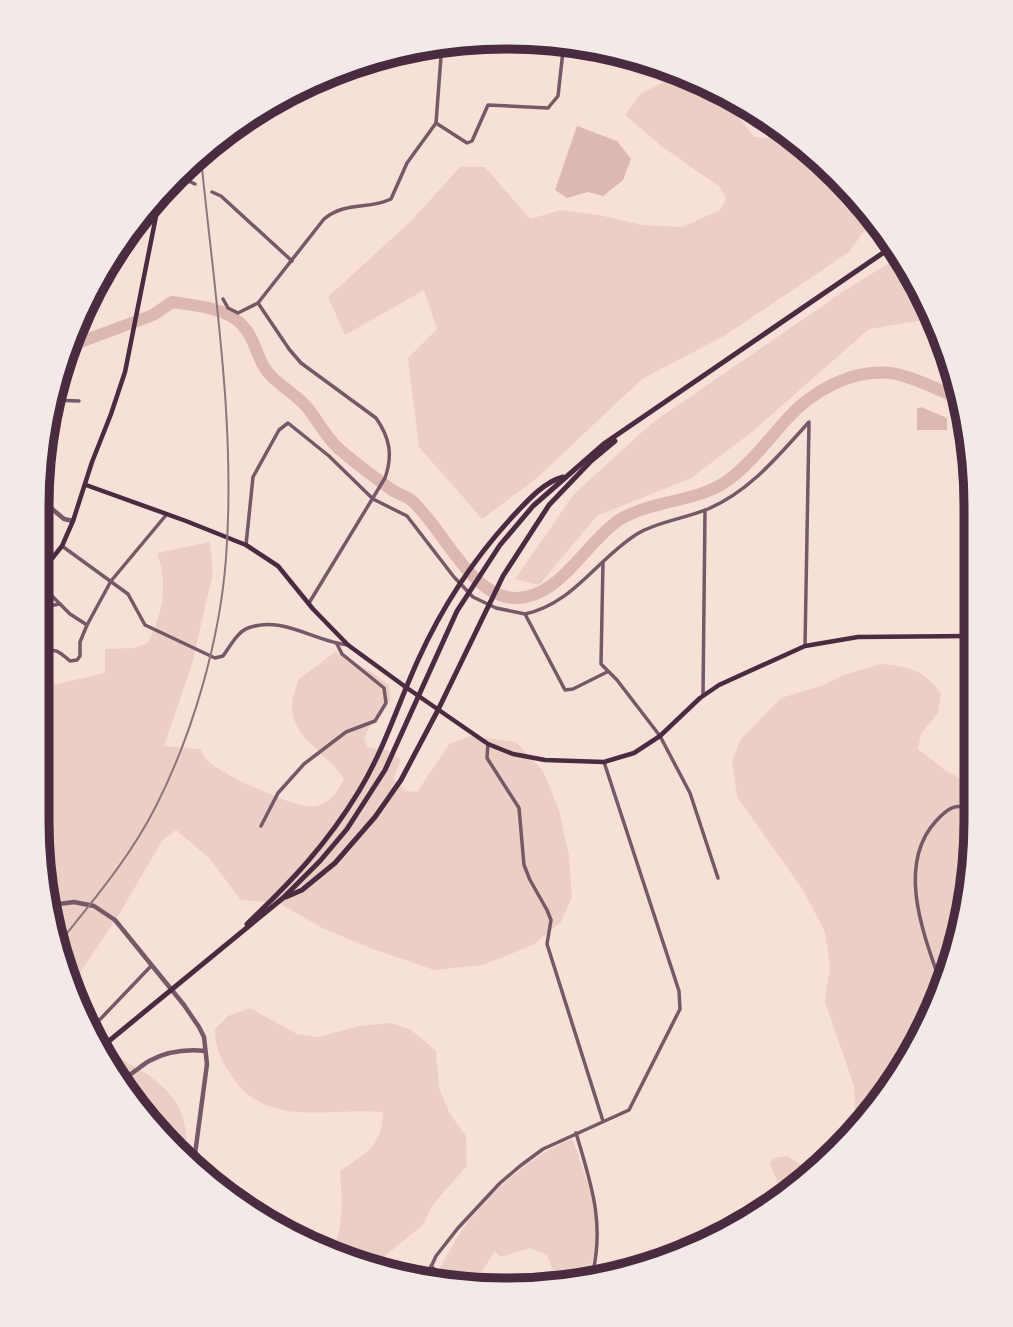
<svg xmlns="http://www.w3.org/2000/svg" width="1013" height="1327" font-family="'Noto Sans',sans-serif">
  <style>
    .green { fill: #ebcfc5 }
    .water { fill: #dcb8b0 }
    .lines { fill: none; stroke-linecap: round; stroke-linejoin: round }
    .river { stroke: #dcb8b0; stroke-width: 12 }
    .minor { stroke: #755966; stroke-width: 3.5 }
    .tertiary { stroke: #755966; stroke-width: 4.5 }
    .secondary { stroke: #4a2c40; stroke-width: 4.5 }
    .trunk { stroke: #4a2c40; stroke-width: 5 }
    .rail { stroke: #8f747c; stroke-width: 2 }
    .rim { fill: none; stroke: #4a2c40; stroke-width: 9 }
  </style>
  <rect width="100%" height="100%" fill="#f7e1d7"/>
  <g class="green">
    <path d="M668,80L713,87L719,90L754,137L797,140L838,174L874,218L849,252L724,336L642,379L537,478L482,519L419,447L408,358L437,329L424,290L345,335L328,297L411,221L460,167H485L530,219L560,210L599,215L643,225L682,227L720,210L726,199L720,187L661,146L625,115L640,94Z"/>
    <path d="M902,255L936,318L869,329L752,432L691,478L597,516L539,585L515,579L574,494L652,423L844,291Z"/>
    <path d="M210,542L213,573L192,664L164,746L200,749C203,754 206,759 210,763C227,776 298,811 317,806C331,803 338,790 344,779C329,754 293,740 292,707C292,699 296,688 298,680L335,652L370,671L389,685L391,699L373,720L364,738L367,747L387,750L401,760L393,779L406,791L417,792L450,743L471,736L516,742L543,771L559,810L569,855L572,897L561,922L533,945L483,965L434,970L370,948L322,928L279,903L241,900L209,858L176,830L162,841L118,916L71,986L53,942L37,821V680L48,686L105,673V649L134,648L148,643C162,614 169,585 157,553Z"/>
    <path d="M881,664C910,667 922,669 941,693L938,713L921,734L918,749L944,769L972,786V882L941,1000L938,1006L930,1007L925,1024L927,1026L897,1081L856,1132L854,1086L825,1002L830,968L825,932L803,890L737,797L732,761L741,739L781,698L821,686L841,676Z"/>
    <path d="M250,1008L297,1034L318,1037L359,1026L390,1023L410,1029L436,1051L439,1088L450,1114L466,1136L467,1166L434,1203L423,1225L386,1255L381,1270L332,1253C344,1228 342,1199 340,1171C366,1153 382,1147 383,1112C330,1107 268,1129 233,1078C222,1062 215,1049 215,1029L228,1016Z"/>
    <path d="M96,1046C149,1074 194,1091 186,1161L100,1056Z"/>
    <path d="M572,1139C585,1172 599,1210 595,1247C594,1257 590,1269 587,1279L550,1287L553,1270L547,1255L530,1248L501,1257L495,1251L473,1285L431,1282C445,1262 455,1237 471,1218C497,1187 534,1153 572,1139Z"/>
    <path d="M787,1156L809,1170L818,1169L784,1197L769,1162L775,1158Z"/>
  </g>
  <g class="water">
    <path d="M577,126L617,141L631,159L623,180L603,196L588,192L567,198L555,190Z"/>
    <path d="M921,407L947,418V430H917V409Z"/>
  </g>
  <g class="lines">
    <path class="river" d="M67,347L153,315L172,302C191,305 217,307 234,318C259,336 253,359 273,378C284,388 296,395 306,406C317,419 325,436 338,448C355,463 374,477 392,490C398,494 406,496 411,500C442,526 471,599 516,598C560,598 586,542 619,520C651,500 692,503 724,483C748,467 768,440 787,419C812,391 852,369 890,373C910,375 941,391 960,399"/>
    <g class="minor">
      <path d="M436,123L442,43"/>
      <path d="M180,177L195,184"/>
      <path d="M212,192L221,196L292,261"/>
      <path d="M223,299L228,308L238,313L258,303"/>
      <path d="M50,400L79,401"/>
      <path d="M38,480L40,463"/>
      <path d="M246,545L253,477L279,430L288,423L329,456L373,499L407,516L454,577L473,597L496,608L525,614L565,690L573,689L607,672"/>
      <path d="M62,546L128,594L145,625L215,658L223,656C229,648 237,632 248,628C282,615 315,642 348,645"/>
      <path d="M603,562L601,664L617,680L660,736L690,793L718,878"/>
      <path d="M37,581L70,614L87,625"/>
      <path d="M309,603L385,478C393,455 390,438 376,418L301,363L289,349L258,303L324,219C346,201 368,210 391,199L407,163L436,123L467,143L472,141L488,105L548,108L558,96L564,42"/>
      <path d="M37,608L60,604"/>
      <path d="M525,614C573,604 597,559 637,534C656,522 687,518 708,509C750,491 778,456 809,422"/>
      <path d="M970,636L972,650"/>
      <path d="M805,646L809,424"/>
      <path d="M37,662C53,647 54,647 70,661L77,660L80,656V642L87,625L111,581L167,514"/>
      <path d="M703,696L705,510"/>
      <path d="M488,744L487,758L519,808L524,865L530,880L547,910L551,920L547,944L603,1121"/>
      <path d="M261,826L278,793L304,764L346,732L375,721L386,703L384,688L342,654L337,644"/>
      <path d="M972,842L968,812L972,810"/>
      <path d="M943,990C926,940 894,867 936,821C948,808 955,803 972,809"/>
      <path d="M89,1031L151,966"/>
      <path d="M576,1133C591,1183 606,1226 591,1279"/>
      <path d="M431,1266L451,1284"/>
      <path d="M424,1282L436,1256L458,1228L500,1183L520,1166L543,1149L629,1110L680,1009L679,991L604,762"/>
    </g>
    <g class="tertiary">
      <path d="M38,497L64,519L73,521"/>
      <path d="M48,908L59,904L74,902L94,906L115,920L184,1005L199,1027L204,1037L207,1064L193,1169"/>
      <path d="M120,1080C131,1076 139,1067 149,1061C166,1052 186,1049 205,1051"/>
    </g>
    <g class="secondary">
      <path d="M86,485L186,521L246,545L278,566L313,609L348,645L407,688L488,744L513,754L545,760L604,762L634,753L660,736L700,698L719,685L805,646L858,637L972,636"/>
      <path d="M37,577L62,546L73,521L92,462L111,414L125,372L160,196"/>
    </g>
    <g class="trunk">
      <path d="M286,897L302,890L335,863L375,817L401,780L438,710L503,576L549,505L591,461L615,441"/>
      <path d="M247,924C291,882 327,844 359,791C384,750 398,704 418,660C442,607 474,558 514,515C528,500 544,482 563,477"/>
      <path d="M98,1050L283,898L320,861L347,829L385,770L457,611L500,545L533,506L605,443L896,244"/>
    </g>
    <path class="rail" d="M55,948C91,903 130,858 156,806C193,733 220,640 226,558C236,425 214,290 201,158"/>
  </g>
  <path d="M0 0H1013V1327H0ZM506 49H507A457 457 0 0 1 964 506V821A457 457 0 0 1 507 1278H506A457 457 0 0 1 49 821V506A457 457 0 0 1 506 49Z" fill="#f1eae7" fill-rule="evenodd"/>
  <path class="rim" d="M506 49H507A457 457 0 0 1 964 506V821A457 457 0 0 1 507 1278H506A457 457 0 0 1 49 821V506A457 457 0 0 1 506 49Z"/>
</svg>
